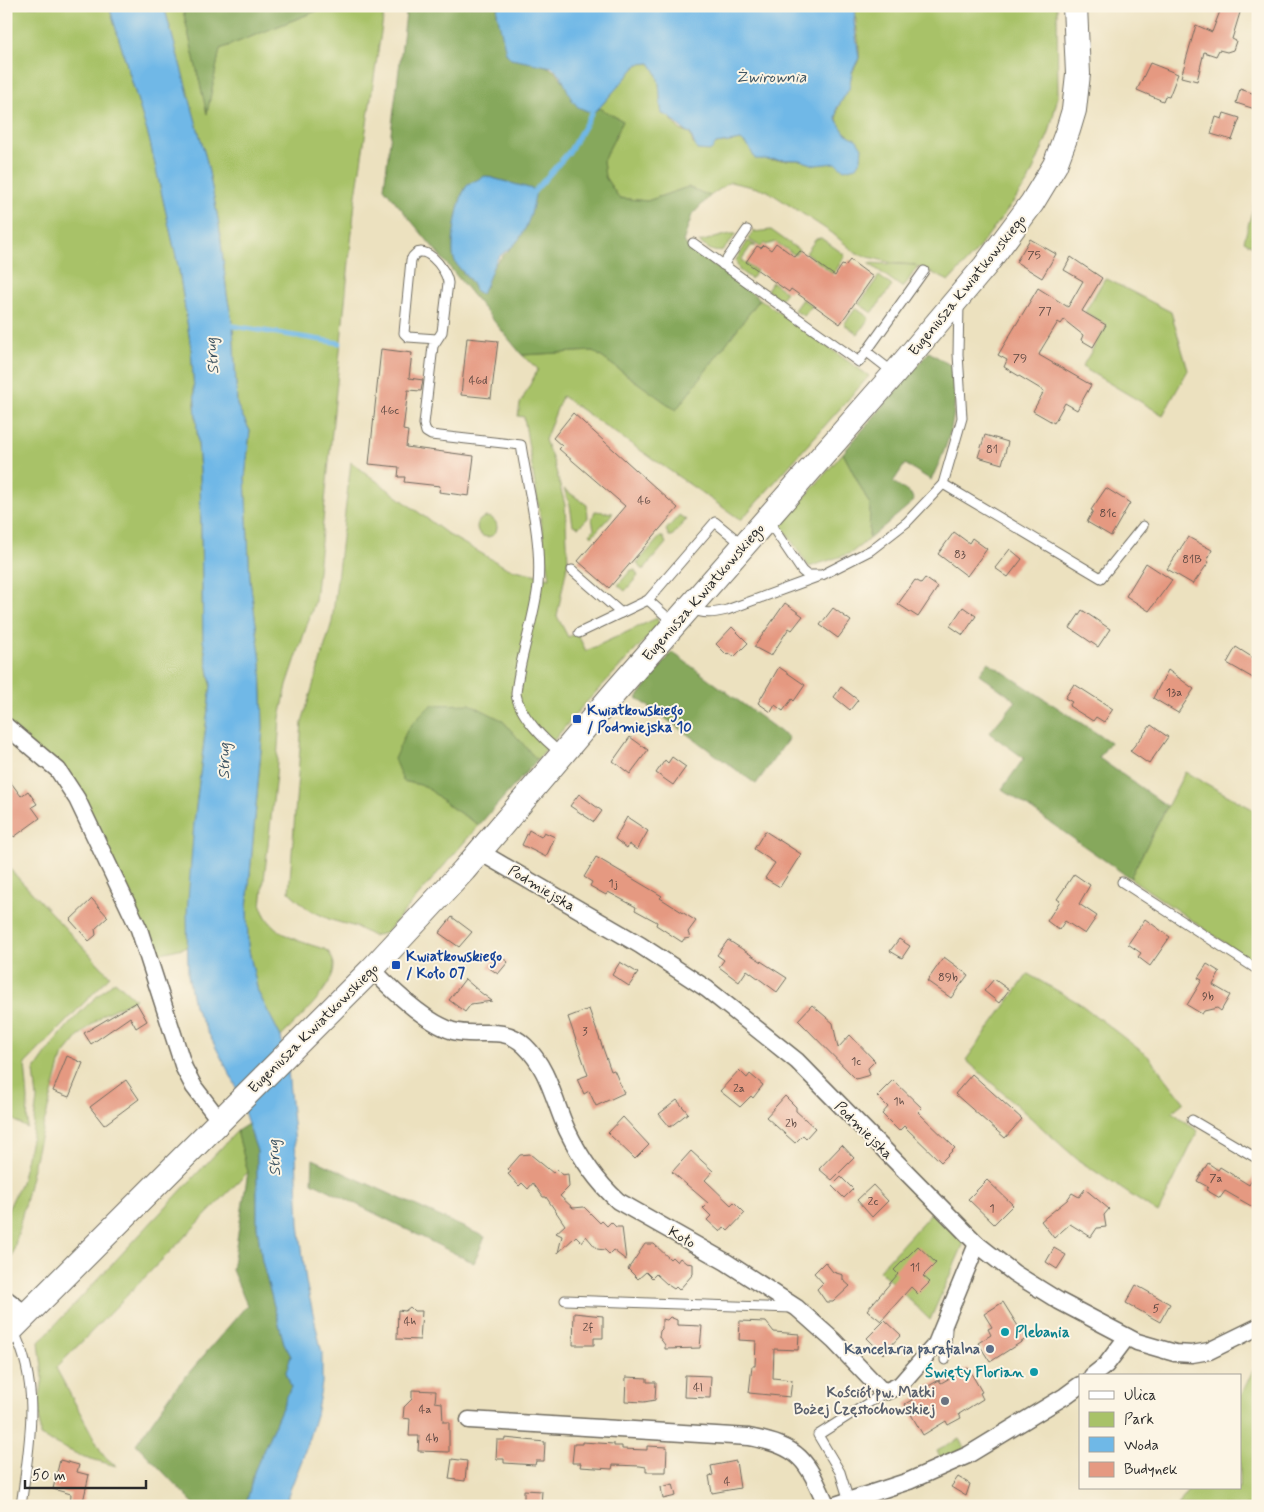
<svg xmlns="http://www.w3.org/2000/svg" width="1264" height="1512" font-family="Mynerve,sans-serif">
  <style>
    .green { fill: #a8c268; stroke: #6a764a }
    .forest { fill: #86a85c; stroke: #586a44; fill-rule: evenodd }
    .water { fill: #6fb8e7; stroke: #4d7289 }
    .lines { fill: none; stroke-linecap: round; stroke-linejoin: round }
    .stream { stroke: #6fb8e7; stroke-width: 5 }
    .building { fill: #e59981 }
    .lane-casing { stroke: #6f6b5f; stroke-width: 11 }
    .street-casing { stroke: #6f6b5f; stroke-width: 19 }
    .secondary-casing { stroke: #6f6b5f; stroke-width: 26 }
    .lane { stroke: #fff; stroke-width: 9 }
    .street { stroke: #fff; stroke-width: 16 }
    .secondary { stroke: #fff; stroke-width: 24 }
    .transit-dot { fill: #1a4fb4; stroke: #fcf5e5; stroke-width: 2 }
    .culture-dot { fill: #0f9aa8; stroke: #fcf5e5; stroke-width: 2 }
    .service-dot { fill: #5c6f8a; stroke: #fcf5e5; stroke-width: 2 }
    .worship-dot { fill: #6b7280; stroke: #fcf5e5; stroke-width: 2 }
    .labels { text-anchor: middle; stroke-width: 4; stroke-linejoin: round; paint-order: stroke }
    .number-label { font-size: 12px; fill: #5a4640 }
    .street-label { font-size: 15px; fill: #2b2b2b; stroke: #fcf5e5 }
    .transit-label { font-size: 15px; font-weight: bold; fill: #164399; stroke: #fcf5e5; text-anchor: start }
    .culture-label { font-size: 15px; font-weight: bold; fill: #0d838f; stroke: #fcf5e5; text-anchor: start }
    .service-label { font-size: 15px; font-weight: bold; fill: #4e5e75; stroke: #fcf5e5; text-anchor: end }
    .worship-label { font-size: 15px; font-weight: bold; fill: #5b616d; stroke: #fcf5e5; text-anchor: end }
    .water-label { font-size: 16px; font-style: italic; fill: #3f5563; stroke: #fcf5e5 }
  </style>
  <rect width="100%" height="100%" fill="#fcf5e5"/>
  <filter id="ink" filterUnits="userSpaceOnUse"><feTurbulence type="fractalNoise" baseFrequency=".02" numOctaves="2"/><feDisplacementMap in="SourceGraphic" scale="10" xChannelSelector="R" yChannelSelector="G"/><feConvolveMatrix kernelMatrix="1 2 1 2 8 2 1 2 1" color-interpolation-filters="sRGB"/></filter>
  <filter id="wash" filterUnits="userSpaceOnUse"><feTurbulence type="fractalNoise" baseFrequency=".0096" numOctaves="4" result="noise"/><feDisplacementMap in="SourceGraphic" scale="20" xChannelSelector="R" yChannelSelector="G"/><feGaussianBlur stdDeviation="1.12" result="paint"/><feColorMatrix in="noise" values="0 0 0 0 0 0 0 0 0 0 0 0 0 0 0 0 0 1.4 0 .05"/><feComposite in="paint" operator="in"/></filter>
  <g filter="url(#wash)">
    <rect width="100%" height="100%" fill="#ece1bf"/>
    <g class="green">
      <path d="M6,6H109L149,138L179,270L191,348L200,471L203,640L211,685L194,823L187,947L153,955L76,807L45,765L6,734Z"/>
      <path d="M164,6H182L207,112L220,49L329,6H385L355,202L315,601L287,685L280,718L276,775L261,906C271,936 300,941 327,950C330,954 333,959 334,964C336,986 296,1021 281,1037L258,992L248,946L247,909L263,728L261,661L250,580L245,478L250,431L237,405L233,326L227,295L219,224L207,162Z"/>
      <path d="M856,6H1057L1058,96L1049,133L1028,182L975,253L949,281L918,266L903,288L868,263L916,265L892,263L857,254L832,233L766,190L730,182L710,196L688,187L647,201L619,198L605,177L603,161L623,121L599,108L638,64L650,63C660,75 663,90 660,105L680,130L690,133L693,144H716L741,140L748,147L770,160H800L815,165L861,159C863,133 840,139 837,118C835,107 844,99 848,90C851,84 850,77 853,71C855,66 859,62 859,57C860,40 854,24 856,6Z"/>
      <path d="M1258,189V249L1244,241Z"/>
      <path d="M771,230L799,250L795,255L776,242L766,245L764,243L761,247L748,239L753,232Z"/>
      <path d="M730,234H736C722,253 720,258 699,242Z"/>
      <path d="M821,238L845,255L834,274L806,253L816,239Z"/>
      <path d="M748,241L756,246H751L741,260L757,271L751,279L739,270L736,260Z"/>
      <path d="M879,276L892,286L872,313L859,304Z"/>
      <path d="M1105,278L1171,312L1188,370L1163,415L1082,367L1107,325L1085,312Z"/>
      <path d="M772,282L786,292L780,300L767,290Z"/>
      <path d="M760,299L869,376L741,520L562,396L545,440L554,463L565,505L568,561L557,616L568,637L577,633L586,651L657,618L659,625L581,708L537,760L502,720L403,781L425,786L452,808L479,825L386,933L373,936L356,927L331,920L308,909L289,892L302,722L332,622L351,462L449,535L507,568L550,578L524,417L518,416L520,404L538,369L522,355L593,351L676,410Z"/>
      <path d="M802,299L812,306L804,316L794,310Z"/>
      <path d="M856,308L869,318L858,334L844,324Z"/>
      <path d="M843,453L870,505L869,539L851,553L809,567L781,525Z"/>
      <path d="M564,489L587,505L588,518L579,527L573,525L570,505Z"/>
      <path d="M595,511L613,513L592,536L590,534L594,529L592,519Z"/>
      <path d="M679,515L686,520L672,536H669L666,530Z"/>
      <circle cx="487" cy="527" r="10"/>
      <path d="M660,537H663L666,543L644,569H641L637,563Z"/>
      <path d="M631,570H635L638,576L625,591L618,585Z"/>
      <path d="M1185,772L1258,812L1257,965L1130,878Z"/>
      <path d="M6,865L110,976L25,1064L28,1099L27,1128L6,1115Z"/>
      <path d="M1028,974L1079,1003L1149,1057L1184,1102L1172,1112L1198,1131L1158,1213L1078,1160L966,1060Z"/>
      <path d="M115,981L135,999L104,1014L80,1035L62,1057L39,1142L8,1276L12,1292L6,1288V1214L21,1182L32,1135L37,1099L34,1071C59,1034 80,1009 115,981Z"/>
      <path d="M237,1131L248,1172L56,1368L103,1455L116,1466L81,1456L40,1436L39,1403L43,1377L39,1342Z"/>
      <path d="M933,1211L964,1243L930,1320L879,1270Z"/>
      <path d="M1258,1359V1506H1178L1189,1488H1240V1398Z"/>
      <path d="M959,1439L965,1449L942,1462L937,1451Z"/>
    </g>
    <g class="forest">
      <path d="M182,6H329L220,49L207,114Z"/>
      <path d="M407,6H498L497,13L511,59C558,66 556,67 578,107L592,113L599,108L623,121L603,161L605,177L619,198L647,201L688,187L710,196L692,215L683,242L760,299L676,410L593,351L522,355L384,188ZM486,176L535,190C533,208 528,229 515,244C502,258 488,265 486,287L475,290C471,277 459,272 454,259C450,247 458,193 468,185C473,181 480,179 486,176Z"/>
      <path d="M929,352L953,367C958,414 952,437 931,480L905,464L893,482L911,494L914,501L869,539L870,505L843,453Z"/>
      <path d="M672,652L789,738L756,784L637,698Z"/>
      <path d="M988,662L1110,742L1099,758L1167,806L1130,878L1002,789L1024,758L989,733L1016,701L979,674Z"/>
      <path d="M470,704L502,720L537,760L479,825L452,808L425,786L403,781L394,759L408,728L431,705Z"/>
      <path d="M248,1124L257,1151V1226L262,1261L284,1343L291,1356L286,1372L291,1387L254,1472L246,1506H196L136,1444L175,1389L247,1305L232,1270L248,1172L237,1131Z"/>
      <path d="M313,1159L485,1237L474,1263L312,1182Z"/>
    </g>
    <g class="water">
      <path d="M109,6H164L207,162L219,224L227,295L233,326L237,405L250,431L245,478L250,580L261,661L263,728L247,908L248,946L258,992L281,1037L288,1071L296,1154L299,1224L306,1282L322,1353V1383L316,1415L302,1460L288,1495L286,1506H246L254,1472L291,1387L286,1372L291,1356L284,1343L262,1261L257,1226V1151L235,1084L194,1006L188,975L187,913L194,823L211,685L203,640L200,471L191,348L179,270L149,138Z"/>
      <path d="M498,6H856L854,21L859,58L852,72L849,89L837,108L836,119L845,133L857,140L862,148L861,159L856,167L844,170L836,163L815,165L800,160L755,159L749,147L741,140L716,144L711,151L697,150L690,133C678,129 675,117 662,114C658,95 663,79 650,63L638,64L599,108L592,113L578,107L572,100L561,76L552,67L511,59L506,53L497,13Z"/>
      <path d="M485,176L536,190C533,208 528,230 515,244C509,250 502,253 497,259C490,271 488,284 481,294L475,290C471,276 459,272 454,259C450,247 458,193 468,185C473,181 480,179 485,176Z"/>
    </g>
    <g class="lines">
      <g class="stream">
        <path d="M532,194L569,152L592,113"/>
        <path d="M233,326L340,343"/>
      </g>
    </g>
    <g id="blocks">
      <g class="building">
        <path d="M1222,6H1242L1232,39L1236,41L1233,50L1227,52L1219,50L1216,56L1204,52L1197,81L1181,77L1196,25L1212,32Z"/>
        <path d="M1150,63L1178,74L1169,97L1165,96L1163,101L1137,90Z"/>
        <path d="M1240,89L1258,95V110L1236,103Z"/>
        <path d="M1224,113L1240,118L1232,140L1211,134L1216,117L1222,119Z"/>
        <path d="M1030,239L1056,254L1042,278L1016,262Z"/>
        <path d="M776,243L795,257L800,251L835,276L842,265L845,266L850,260L873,277L840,324L791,289L789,292L746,262L757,246L761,248L764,245L771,250Z"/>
        <path d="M1071,257L1102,278L1082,311L1106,325L1093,347L1081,340L1083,335L1064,320L1061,324L1058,322L1041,350L1039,355L1091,385L1077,410L1065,403L1054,423L1033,411L1044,391L1004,367L1007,360L998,355L1038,288L1068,307L1083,281L1064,270Z"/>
        <path d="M467,338L498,341L491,398L461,395Z"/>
        <path d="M381,349L412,353L409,378L423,380L421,391L408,390L403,430L408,431L406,447L474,456L469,496L439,492L440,486L404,482L405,477H398L399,467L369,464Z"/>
        <path d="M573,413L678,508L609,588L578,561L625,506L559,449L562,446L553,438Z"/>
        <path d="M985,435L1008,442L1002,464L978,457Z"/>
        <path d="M1106,488L1130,503L1111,536L1087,522L1093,511L1091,510Z"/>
        <path d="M954,532L969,543L972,538L987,549L967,576L938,554Z"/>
        <path d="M1188,537L1212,550L1207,561L1209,562L1193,584L1167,569Z"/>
        <path d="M1010,549L1022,559L1008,577L995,568Z"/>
        <path d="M1146,563L1172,580L1149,611L1126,596Z"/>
        <path d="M925,578L938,587L918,617L898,604L915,580L921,583Z"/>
        <path d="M785,603L803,616L792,630L789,628L771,656L754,647Z"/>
        <path d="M963,607L976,616L963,635L950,626Z"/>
        <path d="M833,608L851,621L838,638L820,625Z"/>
        <path d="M1082,610L1110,629L1098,647L1070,628Z"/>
        <path d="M732,627L748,643L734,657L729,653L727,655L716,644Z"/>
        <path d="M1236,647L1258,661V681L1227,663Z"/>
        <path d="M779,667L805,685L794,701L792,699L783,711L775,705L771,712L758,703Z"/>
        <path d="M1168,670L1194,689L1178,713L1153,698Z"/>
        <path d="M1074,684L1113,709L1104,722L1096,717L1093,721L1069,706L1072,702L1065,698Z"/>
        <path d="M841,687L858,700L850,710L834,697Z"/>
        <path d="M1151,725L1168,737L1149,764L1130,751Z"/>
        <path d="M630,737L648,750L630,774L613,761Z"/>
        <path d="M672,757L686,767L673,785L656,773L665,760L668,763Z"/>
        <path d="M6,776L21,796L28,791L37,804L32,807L40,818L14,837L6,827Z"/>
        <path d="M579,794L602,811L594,822L570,806Z"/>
        <path d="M627,817L648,831L637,850L629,844L627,848L615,839Z"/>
        <path d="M529,830L541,837L544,832L555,837L546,857L522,845Z"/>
        <path d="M765,831L801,854L780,887L765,878L775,863L754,849Z"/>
        <path d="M596,857L662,896L660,898L696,921L688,932L690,938L684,939L682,942L656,925L657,922L635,910L636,907L608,892L606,895L590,886L592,882L584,877Z"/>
        <path d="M1074,874L1090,885L1079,904L1097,916L1085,934L1065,921L1059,930L1047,921L1060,901L1057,899Z"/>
        <path d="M92,899L108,917L95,929L96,935L89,941L70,920Z"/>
        <path d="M452,917L472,932L459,947L439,933Z"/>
        <path d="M1145,919L1170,937L1150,966L1138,957L1141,953L1128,944Z"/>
        <path d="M899,939L910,946L902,958L890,951Z"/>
        <path d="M728,940L787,978L777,992L747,970L739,982L719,967L724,960L717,955Z"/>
        <path d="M497,954L508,962L498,974L488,967Z"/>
        <path d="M944,957L968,975L951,998L927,981Z"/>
        <path d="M620,962L638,973L629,986L612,975Z"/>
        <path d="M1207,964L1220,972L1213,985L1230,995L1221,1011L1217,1008L1204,1011L1202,1014L1187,1005L1202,980L1198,978Z"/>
        <path d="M465,979L480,992L492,1001L471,1004L465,1012L449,1000Z"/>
        <path d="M994,979L1009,990L999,1003L984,991Z"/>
        <path d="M136,1002L147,1021L136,1028L130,1017L91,1044L84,1033Z"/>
        <path d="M812,1005L833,1023L838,1048L850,1035L875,1061L868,1068L870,1075L856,1079L798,1020Z"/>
        <path d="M589,1009L611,1071L614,1070L624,1093L596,1106L589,1091L584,1094L577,1079L588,1075L568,1017Z"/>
        <path d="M67,1056L83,1063L69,1097L53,1091Z"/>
        <path d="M739,1070L747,1078L750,1074L763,1085L753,1098L751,1096L740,1107L720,1091Z"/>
        <path d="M972,1074L1022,1119L1005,1138L955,1094Z"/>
        <path d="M126,1080L139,1099L104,1125L90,1107Z"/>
        <path d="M893,1080L922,1108L918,1112L955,1148L941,1162L904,1126L899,1131L882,1114L888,1107L877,1096Z"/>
        <path d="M785,1096L796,1107V1111L815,1128L806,1138L803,1135L795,1143L766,1117Z"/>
        <path d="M677,1100L688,1113L670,1127L659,1114Z"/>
        <path d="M623,1117L649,1145L635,1159L608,1133Z"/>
        <path d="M842,1145L854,1158L832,1180L819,1169Z"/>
        <path d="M691,1151L713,1171L705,1180L731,1205L734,1202L745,1213L728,1231L724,1227L720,1232L707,1220L711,1216L703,1208L708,1203L672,1172Z"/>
        <path d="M530,1154L553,1173L557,1169L562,1175L568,1174L569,1187L560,1196L573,1208L584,1207L600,1223L602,1221L607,1226L611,1222L616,1227H622L626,1260L613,1250L609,1254L605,1250L597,1249L586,1236L582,1242L576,1236L558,1253L562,1236L556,1233L565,1225L546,1197H543L533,1183L528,1189L522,1183L519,1186L508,1174L511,1172L508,1169L520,1155Z"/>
        <path d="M1208,1163L1218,1170L1220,1167L1249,1185L1258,1170V1210L1225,1191L1220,1198L1206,1190L1208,1187L1197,1181Z"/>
        <path d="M841,1177L853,1189L844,1198L832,1186Z"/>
        <path d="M987,1180L1013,1205L994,1224L968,1199Z"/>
        <path d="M873,1185L888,1201L872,1217L857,1200Z"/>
        <path d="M1085,1189L1109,1209L1104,1215L1106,1227L1097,1228L1091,1237L1070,1224L1054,1238L1041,1221L1067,1200L1072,1193L1079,1197Z"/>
        <path d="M645,1244H654L670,1259L672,1257L677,1262L680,1258L686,1263L693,1264V1274L679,1290L676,1287L674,1289L668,1285L656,1274L652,1278L646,1272L638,1279L628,1269Z"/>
        <path d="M918,1246L936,1263L923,1276L930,1282L918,1294L911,1287L881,1321L867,1310L898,1274L894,1270Z"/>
        <path d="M1054,1248L1066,1255L1057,1269L1046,1262Z"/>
        <path d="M825,1262L833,1272L843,1275V1280L850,1286L833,1302H826L817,1289L823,1283L814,1273Z"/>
        <path d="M1136,1285L1170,1304L1160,1322L1126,1303Z"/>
        <path d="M1003,1302L1026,1339L990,1362L978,1343L991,1335L988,1329L992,1327L984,1314Z"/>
        <path d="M410,1307L414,1311H422L420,1340L397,1339L398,1310L405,1311Z"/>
        <path d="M574,1313L603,1316V1338H594V1345H573Z"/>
        <path d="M670,1317L677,1320V1325L702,1326L700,1348L665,1349V1345L659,1337L660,1331L662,1329V1319L667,1320Z"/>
        <path d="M885,1320L901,1335L883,1354L867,1338Z"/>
        <path d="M740,1321L766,1322L774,1332L799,1334L798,1350L774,1349L773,1378L792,1380L790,1397L749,1393L752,1366H755L756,1341L739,1340Z"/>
        <path d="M968,1368L982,1392L980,1393L983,1399L959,1414L961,1418L948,1425L946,1421L923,1435L905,1404L929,1390L927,1387L939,1380L941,1383Z"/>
        <path d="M685,1375L711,1376L710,1398L684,1397Z"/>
        <path d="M626,1377L647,1378V1382H656L655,1400L644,1402L625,1401Z"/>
        <path d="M412,1390L436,1391L435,1402L442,1403L443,1422H449V1452L418,1451L419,1436H409L410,1419L403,1418L404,1407L412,1399Z"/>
        <path d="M505,1438L545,1442L544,1461H536L535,1465L504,1463V1459H496L497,1440H505Z"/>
        <path d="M582,1442L614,1444V1446H622V1449L647,1450V1446L667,1447L666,1472H646V1467L640,1466L613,1465L612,1469L580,1467L581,1463H572L574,1444H582Z"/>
        <path d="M452,1459L467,1461L465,1481L449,1479Z"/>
        <path d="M60,1460L79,1465L77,1472L89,1475L82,1506H70L71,1494L53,1489Z"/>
        <path d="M736,1461L740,1488L712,1493L709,1476L713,1475L711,1466Z"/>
        <path d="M958,1477L970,1484L966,1496L951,1487Z"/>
        <path d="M673,1484L676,1496L663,1499L661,1487Z"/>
        <path d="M524,1490L542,1491L541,1506H524Z"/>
      </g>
    </g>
  </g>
  <g filter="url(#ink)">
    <use href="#blocks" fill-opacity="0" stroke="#6f6b5f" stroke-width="1"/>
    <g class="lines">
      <g class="lane-casing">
        <g id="lane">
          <path d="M693,243L859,362L924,271"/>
          <path d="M723,265L747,230"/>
          <path d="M437,339L408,337L404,333L411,260C421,237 447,269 448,283L442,332L433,346L424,424L426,432L431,435L521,445C528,490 542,539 538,585C534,622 519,658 516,694C519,715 545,741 561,753"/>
          <path d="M867,352L894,373"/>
          <path d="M943,484L1101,578L1143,526"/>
          <path d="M767,519L802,571L807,575H822L871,550L907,522L943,484L962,418L958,354L959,304"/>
          <path d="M572,570L621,613"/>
          <path d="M648,600L715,522L743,545"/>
          <path d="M691,608C703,615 714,613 727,610L817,577"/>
          <path d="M579,633L648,600L675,624"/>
          <path d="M1122,882L1258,970"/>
          <path d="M1192,1120L1258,1159"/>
          <path d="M565,1300L792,1308"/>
          <path d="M13,1330C42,1386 29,1446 21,1506"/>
          <path d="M945,1360L947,1329"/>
          <path d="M849,1501L840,1472L818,1435L887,1391"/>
        </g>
      </g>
      <g class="street-casing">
        <g id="street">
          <path d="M6,726L58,770L77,799L139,929L184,1068L194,1087L220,1121"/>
          <path d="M480,852L640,945L707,989L797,1061L977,1244L1014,1273L1059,1301L1137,1342L1175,1353L1192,1354L1209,1351L1258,1327"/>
          <path d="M372,969C392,990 425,1022 453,1031C478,1038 503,1024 525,1046C549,1069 554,1102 567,1130C580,1157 597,1182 618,1201L726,1262L797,1308L834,1341L880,1389L887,1391L900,1385L936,1344L977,1244"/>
          <path d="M6,1299L27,1315"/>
          <path d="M1092,1376L1106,1365L1127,1337"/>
          <path d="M469,1420L749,1437C801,1447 806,1459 827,1506"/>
          <path d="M832,1506L909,1481L968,1455L1065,1396L1080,1385"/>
        </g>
      </g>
      <g class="secondary-casing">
        <path id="secondary" d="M6,1335L372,969L464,870L616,691L895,373L985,266L1032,203L1055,165L1068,130L1074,110L1078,74L1075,6"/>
      </g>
      <use href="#lane" class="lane"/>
      <use href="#street" class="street"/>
      <use href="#secondary" class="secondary"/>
    </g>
  </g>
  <g class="transit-dot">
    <rect x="572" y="714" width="10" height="10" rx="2.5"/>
    <rect x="391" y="960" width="10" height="10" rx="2.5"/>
  </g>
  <g class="culture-dot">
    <circle cx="1005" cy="1332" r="5"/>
    <circle cx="1034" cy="1372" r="5"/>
  </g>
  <circle class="service-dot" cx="990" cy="1349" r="5"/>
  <circle class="worship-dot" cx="945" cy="1401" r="5"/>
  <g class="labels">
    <g class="number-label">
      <text x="1034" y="259">75</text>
      <text x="1045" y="315">77</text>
      <text x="1020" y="362">79</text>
      <text x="478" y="384">46d</text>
      <text x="390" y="414">46c</text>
      <text x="992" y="453">81</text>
      <text x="644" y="504">46</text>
      <text x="1108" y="517">81c</text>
      <text x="960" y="558">83</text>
      <text x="1192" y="563">81B</text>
      <text x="1174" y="696">13a</text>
      <text x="613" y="887">1j</text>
      <text x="948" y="981">89b</text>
      <text x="1208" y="1000">9b</text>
      <text x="585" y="1035">3</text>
      <text x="856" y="1065">1c</text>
      <text x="739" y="1092">2a</text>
      <text x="899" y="1105">1h</text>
      <text x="791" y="1127">2b</text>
      <text x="1216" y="1182">7a</text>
      <text x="873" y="1205">2c</text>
      <text x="992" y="1212">1</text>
      <text x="915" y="1271">11</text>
      <text x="1156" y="1312">5</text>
      <text x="410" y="1325">4h</text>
      <text x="588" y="1331">2f</text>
      <text x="698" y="1391">4l</text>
      <text x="425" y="1413">4a</text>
      <text x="432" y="1442">4b</text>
      <text x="727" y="1485">4</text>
    </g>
    <g class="street-label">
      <text transform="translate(967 285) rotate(-51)" y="5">Eugeniusza Kwiatkowskiego</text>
      <text transform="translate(703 592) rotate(-49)" y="5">Eugeniusza Kwiatkowskiego</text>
      <text transform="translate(542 888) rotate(31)" y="5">Podmiejska</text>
      <text transform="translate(313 1028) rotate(-45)" y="5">Eugeniusza Kwiatkowskiego</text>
      <text transform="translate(864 1130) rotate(45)" y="5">Podmiejska</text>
      <text transform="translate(682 1237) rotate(30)" y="5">Koło</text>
    </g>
    <g class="transit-label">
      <text x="587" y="715">Kwiatkowskiego<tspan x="587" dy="17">/ Podmiejska 10</tspan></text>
      <text x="406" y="961">Kwiatkowskiego<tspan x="406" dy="17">/ Koło 07</tspan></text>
    </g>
    <g class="culture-label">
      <text x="1015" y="1337">Plebania</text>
      <text x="1024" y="1377" text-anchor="end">Święty Florian</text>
    </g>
    <g class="service-label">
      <text x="980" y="1354">Kancelaria parafialna</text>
    </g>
    <g class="worship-label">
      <text x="935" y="1397">Kościół pw. Matki<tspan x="935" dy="17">Bożej Częstochowskiej</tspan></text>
    </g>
    <g class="water-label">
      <text x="771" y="82">Żwirownia</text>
      <text transform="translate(211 356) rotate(-95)" y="6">Strug</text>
      <text transform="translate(223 761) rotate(-90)" y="6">Strug</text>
      <text transform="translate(273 1158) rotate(-94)" y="6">Strug</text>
    </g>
  </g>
  <rect width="1264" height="1512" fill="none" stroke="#fcf5e5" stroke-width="25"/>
  <rect x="1079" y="1374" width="162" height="115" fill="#fcf5e5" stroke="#a8a49b"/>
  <rect x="1089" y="1391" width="25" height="8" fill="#ffffff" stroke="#a8a49b"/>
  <text x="1124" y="1400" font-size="15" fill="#2b2b2b">Ulica</text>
  <rect x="1089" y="1412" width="25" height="15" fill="#a8c268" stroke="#a8a49b"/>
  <text x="1124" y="1424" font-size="15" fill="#2b2b2b">Park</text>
  <rect x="1089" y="1437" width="25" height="15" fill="#6fb8e7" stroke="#a8a49b"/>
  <text x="1124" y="1450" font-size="15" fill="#2b2b2b">Woda</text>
  <rect x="1089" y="1462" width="25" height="15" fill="#e59981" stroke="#a8a49b"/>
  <text x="1124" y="1474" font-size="15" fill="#2b2b2b">Budynek</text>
  <path d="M25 1480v8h121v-8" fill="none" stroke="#2b2b2b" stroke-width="2.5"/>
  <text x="32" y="1480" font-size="15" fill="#2b2b2b" stroke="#fcf5e5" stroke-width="4" paint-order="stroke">50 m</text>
</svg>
